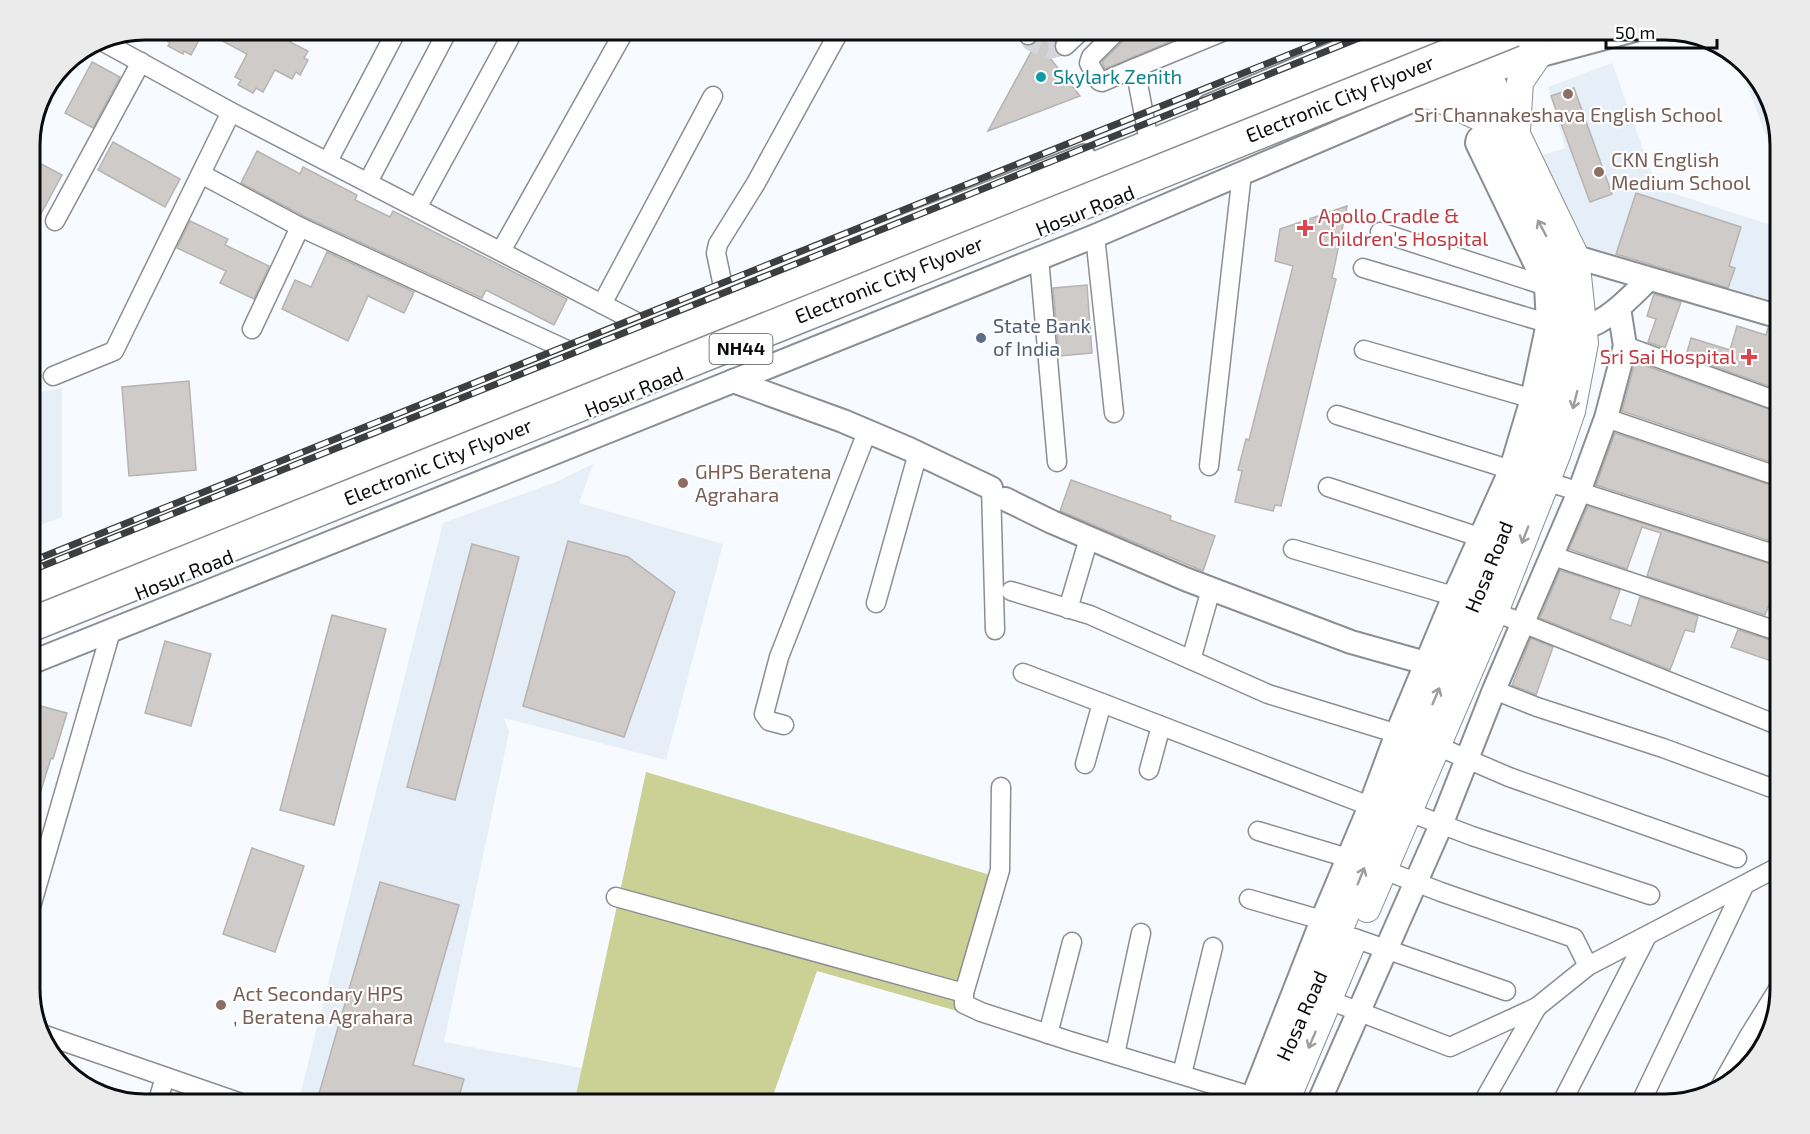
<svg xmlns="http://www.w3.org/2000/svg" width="1810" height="1134" font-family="'Exo 2',sans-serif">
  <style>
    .built { fill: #e6eef8 }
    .green { fill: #cbd195 }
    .building { fill: #cfcbc8; stroke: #b7b3b0; stroke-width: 1.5 }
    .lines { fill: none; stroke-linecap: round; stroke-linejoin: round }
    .minor-tunnel { stroke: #d3d6da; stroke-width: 18; stroke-dasharray: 18 9; stroke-linecap: butt }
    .minor-casing { stroke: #8b8e92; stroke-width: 21 }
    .tertiary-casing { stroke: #8b8e92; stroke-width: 26 }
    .secondary-casing { stroke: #8b8e92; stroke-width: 28 }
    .trunk-casing { stroke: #8b8e92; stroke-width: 33 }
    .minor { stroke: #fff; stroke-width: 18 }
    .tertiary { stroke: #fff; stroke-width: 22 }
    .secondary { stroke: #fff; stroke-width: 26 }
    .trunk { stroke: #fff; stroke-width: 30 }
    .rail-casing { stroke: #3c3e3f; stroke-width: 7 }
    .rail { stroke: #fff; stroke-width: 4.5; stroke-dasharray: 14; stroke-linecap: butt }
    .motorway-bridge-casing { stroke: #8b8e92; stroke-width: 36; stroke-linecap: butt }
    .motorway-bridge { stroke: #fff; stroke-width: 33 }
    .oneway { stroke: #9d9d9e }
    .culture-dot { fill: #0f9aa8; stroke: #fff; stroke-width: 2 }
    .education-dot { fill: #8d6e63; stroke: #fff; stroke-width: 2 }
    .health-dot { fill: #e0444e; stroke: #fff; stroke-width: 2 }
    .service-dot { fill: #5c6f8a; stroke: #fff; stroke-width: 2 }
    .labels { text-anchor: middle; stroke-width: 4.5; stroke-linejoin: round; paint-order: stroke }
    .shield { fill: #fff; stroke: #545455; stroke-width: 1.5 }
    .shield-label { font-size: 18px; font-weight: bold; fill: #0a0b0c }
    .culture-label { font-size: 20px; fill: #0d838f; stroke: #fff; text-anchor: start }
    .street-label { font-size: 20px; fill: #0a0b0c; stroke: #fff }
    .education-label { font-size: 20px; fill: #785e54; stroke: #fff; text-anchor: start }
    .health-label { font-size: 20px; fill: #be3a42; stroke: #fff; text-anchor: start }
    .service-label { font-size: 20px; fill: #4e5e75; stroke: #fff; text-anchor: start }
    .rim { fill: none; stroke: #0a0b0c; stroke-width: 3 }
  </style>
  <rect width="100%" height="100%" fill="#f7fafe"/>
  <g class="built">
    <path d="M1738,60L1765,88L1780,145V174Z"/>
    <path d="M1612,63L1657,188L1780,228V307L1576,247L1540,156L1565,148L1548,87Z"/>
    <path d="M62,388V517L30,529V394Z"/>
    <path d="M593,464L579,503L723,544L666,760L504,718L509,732L444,1042L582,1068L574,1104H298L443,523L556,482Z"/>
  </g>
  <path class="green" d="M646,772L1004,879L964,1013L817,971L770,1104H574Z"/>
  <g class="building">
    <path d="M169,30H296L290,42L308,51L304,58L308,60L300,75L296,72L292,79L275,70L263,92L256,88L253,93L238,85L241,80L235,77L247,54L204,31L191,55L184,51L183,54L168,46L170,43L164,39Z"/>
    <path d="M1043,30H1066L1054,42L1056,52L1050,58L1080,96L988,131Z"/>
    <path d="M1129,30H1198L1105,69L1102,62L1126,38Z"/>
    <path d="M92,62L120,77L93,128L65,113Z"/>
    <path d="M1574,88L1612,194L1590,202L1551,96Z"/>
    <path d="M113,142L180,179L165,207L98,170Z"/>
    <path d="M257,151L300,174L303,167L357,195L355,200L390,217L393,211L567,299L554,325L486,290L482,298L305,217L241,183Z"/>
    <path d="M30,158L62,175L30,234Z"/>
    <path d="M1636,193L1741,227L1729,266L1735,268L1728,288L1616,254Z"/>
    <path d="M1347,206L1332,278L1336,279L1281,506L1275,505L1273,511L1235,502L1242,471L1238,470L1246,439L1249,440L1293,266L1275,261L1280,229Z"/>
    <path d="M190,221L228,239L225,245L269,266L254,299L220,283L226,271L177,248Z"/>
    <path d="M327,252L414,292L404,313L368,296L348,341L282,309L295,280L311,287Z"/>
    <path d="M1087,285L1092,353L1059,356L1053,288Z"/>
    <path d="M1654,294L1681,302L1665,348L1648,342L1656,319L1647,316Z"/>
    <path d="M1737,326L1766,335L1768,328L1780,330V390L1686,356L1691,338L1730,350Z"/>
    <path d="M1635,362L1780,413V465L1622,411Z"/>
    <path d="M189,381L196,470L129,476L122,387Z"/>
    <path d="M1615,433L1780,488V544L1596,485Z"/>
    <path d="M1071,480L1171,516L1170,520L1215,536L1203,571L1060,511Z"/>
    <path d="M1588,506L1780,567V577L1765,615L1647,576L1661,533L1642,527L1627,569L1569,549Z"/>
    <path d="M568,541L628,557L675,592L624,737L523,706Z"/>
    <path d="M472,544L519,557L455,800L407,787Z"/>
    <path d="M1560,570L1620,590L1610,619L1631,626L1640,597L1698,616L1694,632L1685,630L1670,670L1540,618Z"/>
    <path d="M332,615L386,629L334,825L280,810Z"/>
    <path d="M1738,630L1780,643V664L1731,647Z"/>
    <path d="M1531,638L1553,647L1536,695L1512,685Z"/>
    <path d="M165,641L211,654L191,726L145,713Z"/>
    <path d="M30,703L67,713L53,759L51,758L33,816H30Z"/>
    <path d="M252,848L304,866L275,952L223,934Z"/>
    <path d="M380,882L459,905L413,1065L464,1079L457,1104H316Z"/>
  </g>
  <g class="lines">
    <path class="minor-tunnel" d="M1028,35L1031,42L1049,50L1065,46"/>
    <g class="minor-casing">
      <g id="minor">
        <path d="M1118,30L1091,57L1089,63L1099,81L1102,82L1135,68L1147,131"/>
        <path d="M1028,35L1031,30"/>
        <path d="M100,40L231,112L656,332"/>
        <path d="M1065,46L1082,30"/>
        <path d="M1135,68L1227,30"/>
        <path d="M328,161L397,30"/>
        <path d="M201,174L300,227L578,355"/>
        <path d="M368,182L448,30"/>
        <path d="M417,208L514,30"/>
        <path d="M55,221L141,62"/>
        <path d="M1380,232L1555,289"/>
        <path d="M1095,236L1114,413"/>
        <path d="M501,251L625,30"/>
        <path d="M1039,258L1057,462"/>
        <path d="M1363,268L1560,327"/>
        <path d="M725,296L716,253L718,244L756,183L840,30"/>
        <path d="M602,304L713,96"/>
        <path d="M252,329L300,227"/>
        <path d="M1625,346L1780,402"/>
        <path d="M1364,350L1544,402"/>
        <path d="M53,376L114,351L231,112"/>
        <path d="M1337,415C1485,461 1632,509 1780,556"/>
        <path d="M1606,418L1780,477"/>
        <path d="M1209,466L1242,173"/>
        <path d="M1328,487L1491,541"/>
        <path d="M991,488L995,630"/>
        <path d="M1293,549L1467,600"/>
        <path d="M1553,556L1780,632"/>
        <path d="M1011,591L1090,615L1268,694L1437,746L1509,777L1737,858"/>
        <path d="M876,603L918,453"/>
        <path d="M1068,609L1089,538"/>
        <path d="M1495,612L1780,726"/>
        <path d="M1191,660L1211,589"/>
        <path d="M1023,673L1102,703L1085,764"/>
        <path d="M1494,690L1537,707L1663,748L1780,791"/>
        <path d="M1102,703L1380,810"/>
        <path d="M784,725L769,721L764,714L779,657L867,432"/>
        <path d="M1149,770L1161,726"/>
        <path d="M1001,787L1000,870L964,993V1004L981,1012L1070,1041L1264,1100"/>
        <path d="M1409,812L1472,836L1650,895"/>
        <path d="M1258,831L1348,858"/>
        <path d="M1384,870L1441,892L1574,938L1588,966"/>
        <path d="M616,897L964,993"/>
        <path d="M1249,899L1322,920"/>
        <path d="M30,910L111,631"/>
        <path d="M1354,938L1506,991"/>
        <path d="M1329,1000L1450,1047L1537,1007L1588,966L1780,866"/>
        <path d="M42,1034L244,1104"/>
        <path d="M1048,1034L1072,942"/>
        <path d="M1115,1054L1141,933"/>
        <path d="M1182,1074L1213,947"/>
        <path d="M1719,1089L1749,1036L1780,986"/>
        <path d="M157,1104L165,1077"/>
        <path d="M1482,1104L1537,1007"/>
        <path d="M1561,1104L1647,936"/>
        <path d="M1640,1104L1744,886"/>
      </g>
    </g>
    <g class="tertiary-casing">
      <g id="tertiary">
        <path d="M1209,106L1390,30"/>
        <path d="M1576,257L1780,317"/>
        <path d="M1584,328C1610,320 1629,298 1649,279"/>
        <path d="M733,381L843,421L909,449L991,488"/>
        <path d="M1005,499L1052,522L1185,579L1351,642L1440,667"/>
        <path d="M30,575L745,288L1084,156"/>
        <path d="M30,663L1095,236L1449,85L1538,56L1635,30"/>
        <path d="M1250,1104L1322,920L1370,806L1397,733L1454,596L1511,469L1532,399L1548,323L1546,286L1477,143L1478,139L1489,129"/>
        <path d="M1318,1104L1441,825L1494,690L1579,492L1606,418L1625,346L1619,308"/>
      </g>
    </g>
    <g class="secondary-casing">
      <g id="secondary">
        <path d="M1401,85L1441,100L1485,120"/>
        <path d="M1517,130L1520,82L1538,56"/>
        <path d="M1367,909L1495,612L1557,455L1572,411L1585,343L1576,257L1487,72L1458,30"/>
        <path d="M1264,1104L1339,931L1539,447L1567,344L1568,329L1558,259L1464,81L1439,43"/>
        <path d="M1285,1104L1353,942"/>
      </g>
    </g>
    <g class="trunk-casing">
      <g id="trunk">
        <path d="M1492,49L1540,30"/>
        <path d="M30,595L1437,30"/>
      </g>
    </g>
    <use href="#minor" class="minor"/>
    <use href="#tertiary" class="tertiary"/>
    <use href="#secondary" class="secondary"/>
    <use href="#trunk" class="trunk"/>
    <g class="rail-casing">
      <g id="rail">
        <path d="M30,562L1350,30"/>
        <path d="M30,571L1379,30"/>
      </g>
    </g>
    <use href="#rail" class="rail"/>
    <g class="motorway-bridge-casing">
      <path id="motorway-bridge" d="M30,625L1513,30"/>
    </g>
    <use href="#motorway-bridge" class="motorway-bridge"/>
  </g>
  <defs><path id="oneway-shaft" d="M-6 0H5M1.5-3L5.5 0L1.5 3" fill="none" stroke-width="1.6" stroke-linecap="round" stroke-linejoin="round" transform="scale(1.5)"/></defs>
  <g class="oneway">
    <use href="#oneway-shaft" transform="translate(1542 228) rotate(-118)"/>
    <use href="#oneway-shaft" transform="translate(1575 400) rotate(104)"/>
    <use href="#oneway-shaft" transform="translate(1525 535) rotate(111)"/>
    <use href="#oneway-shaft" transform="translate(1436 696) rotate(-67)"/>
    <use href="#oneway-shaft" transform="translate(1361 876) rotate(-68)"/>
    <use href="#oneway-shaft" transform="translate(1312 1040) rotate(113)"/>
  </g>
  <circle class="culture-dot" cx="1041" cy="77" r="6"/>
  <g class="education-dot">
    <circle cx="1568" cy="94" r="6"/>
    <circle cx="1599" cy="172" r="6"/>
    <circle cx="683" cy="483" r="6"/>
    <circle cx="221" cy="1005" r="6"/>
  </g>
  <g class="health-dot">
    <path d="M1302 219h6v6h6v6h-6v6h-6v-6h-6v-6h6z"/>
    <path d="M1746 348h6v6h6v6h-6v6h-6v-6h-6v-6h6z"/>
  </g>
  <circle class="service-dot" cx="981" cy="338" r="6"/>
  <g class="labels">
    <rect class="shield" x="709.5" y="334" width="63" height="30" rx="4.5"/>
    <g class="shield-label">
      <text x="741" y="355">NH44</text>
    </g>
    <g class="culture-label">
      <text x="1053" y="84">Skylark Zenith</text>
    </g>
    <g class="street-label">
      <text transform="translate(1340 99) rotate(-22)" y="7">Electronic City Flyover</text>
      <text transform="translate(1085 211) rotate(-22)" y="7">Hosur Road</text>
      <text transform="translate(889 280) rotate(-22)" y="7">Electronic City Flyover</text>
      <text transform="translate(634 392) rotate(-22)" y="7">Hosur Road</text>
      <text transform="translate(438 462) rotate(-22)" y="7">Electronic City Flyover</text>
      <text transform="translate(1489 567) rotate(-68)" y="7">Hosa Road</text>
      <text transform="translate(184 575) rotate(-22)" y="7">Hosur Road</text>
      <text transform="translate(1302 1016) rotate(-66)" y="7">Hosa Road</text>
    </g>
    <g class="education-label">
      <text x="1568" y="122" text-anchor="middle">Sri Channakeshava English School</text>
      <text x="1611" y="167">CKN English<tspan x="1611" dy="23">Medium School</tspan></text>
      <text x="695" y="479">GHPS Beratena<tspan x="695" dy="23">Agrahara</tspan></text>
      <text x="233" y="1001">Act Secondary HPS<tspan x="233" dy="23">, Beratena Agrahara</tspan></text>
    </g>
    <g class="health-label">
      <text x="1318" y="223">Apollo Cradle &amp;<tspan x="1318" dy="23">Children's Hospital</tspan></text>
      <text x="1736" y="364" text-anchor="end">Sri Sai Hospital</text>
    </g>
    <g class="service-label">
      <text x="993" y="333">State Bank<tspan x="993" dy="23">of India</tspan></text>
    </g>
  </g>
  <path d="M0 0H1810V1134H0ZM145 40H1665A105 105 0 0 1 1770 145V989A105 105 0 0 1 1665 1094H145A105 105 0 0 1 40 989V145A105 105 0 0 1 145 40Z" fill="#ebebec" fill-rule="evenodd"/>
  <path class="rim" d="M145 40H1665A105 105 0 0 1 1770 145V989A105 105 0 0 1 1665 1094H145A105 105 0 0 1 40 989V145A105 105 0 0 1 145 40Z"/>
  <path d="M1606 39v9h111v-9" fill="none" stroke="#0a0b0c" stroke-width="3"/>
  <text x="1615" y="39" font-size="18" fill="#0a0b0c" stroke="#ffffff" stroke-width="4.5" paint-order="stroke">50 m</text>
</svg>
